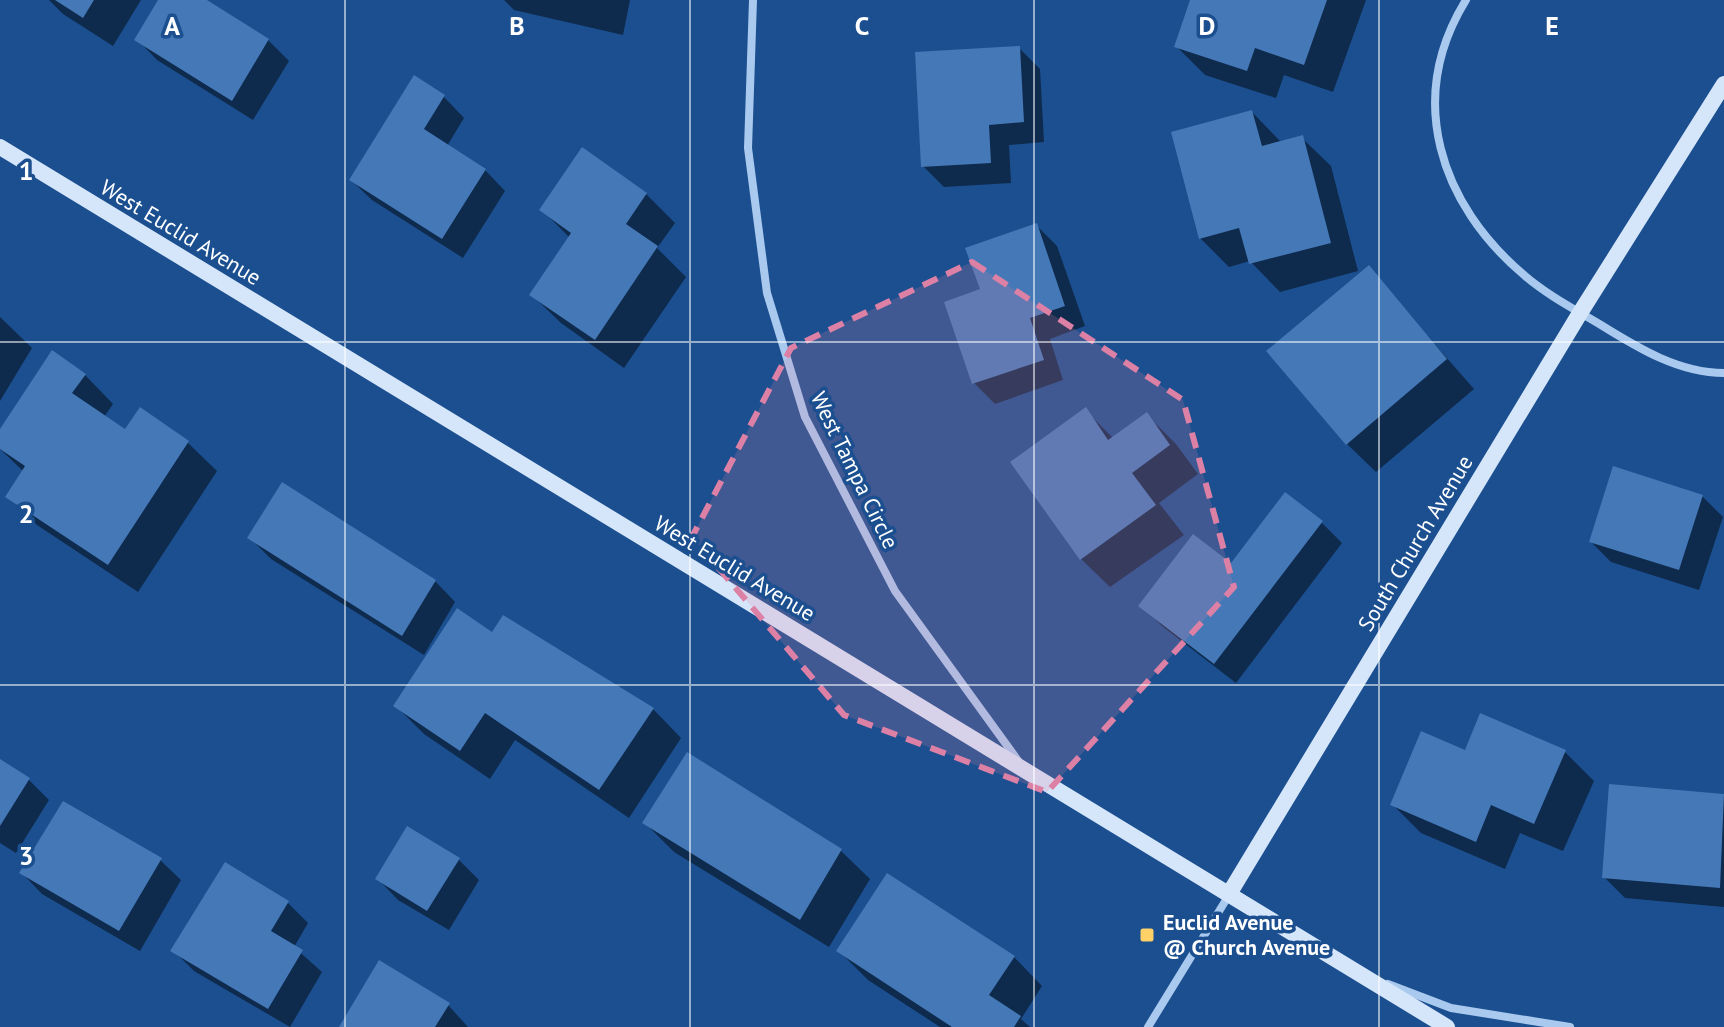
<svg xmlns="http://www.w3.org/2000/svg" width="1724" height="1027" font-family="'PT Sans',sans-serif">
  <style>
    .shadow { fill: #0007 }
    .building { fill: #4478b7 }
    .lines { fill: none; stroke-linecap: round; stroke-linejoin: round }
    .street { stroke: #a9c9ee; stroke-width: 8 }
    .secondary { stroke: #d6e6fa; stroke-width: 16 }
    .marked { fill: #dd80a5; fill-opacity: 0.2; stroke: #dd80a5; stroke-width: 6; stroke-dasharray: 16 10; stroke-linejoin: round }
    .grid { fill: none; stroke: #fff; stroke-width: 2; stroke-opacity: 0.55 }
    .poi-dot { fill: #ffd166; stroke: #1b4f8f; stroke-width: 3 }
    .labels { text-anchor: middle; stroke-width: 7; stroke-linejoin: round; paint-order: stroke }
    .street-label { font-size: 22px; fill: #fff; stroke: #1b4f8f }
    .poi-label { font-size: 22px; font-weight: bold; fill: #fff; stroke: #1b4f8f; text-anchor: start }
    .grid-label { font-size: 26px; text-anchor: middle; font-weight: bold; fill: #fff; stroke: #1b4f8f; stroke-width: 7; stroke-linejoin: round; paint-order: stroke }
  </style>
  <rect width="100%" height="100%" fill="#1b4f8f"/>
  <g class="shadow">
    <path d="M49,0H141L113,46L63,14Z"/>
    <path d="M160,0H203L268,40L289,61L253,120L157,60L137,39Z"/>
    <path d="M504,0H630L623,35L514,10Z"/>
    <path d="M1192,0H1366L1333,92L1284,75L1276,98L1205,75L1176,46Z"/>
    <path d="M1019,48L1040,69L1044,142L1009,145L1011,183L944,187L923,166Z"/>
    <path d="M414,78L444,97L464,118L447,146L485,170L505,191L463,258L372,200L351,180Z"/>
    <path d="M1252,112L1280,141L1302,138L1331,166L1358,271L1280,292L1250,261L1229,267L1200,238Z"/>
    <path d="M646,194L675,223L657,248L686,277L624,368L561,323L532,295L570,238L542,210Z"/>
    <path d="M1037,226L1057,246L1085,326L1050,339L1063,380L995,404L974,383L983,290Z"/>
    <path d="M1368,268L1474,389L1376,472L1347,444Z"/>
    <path d="M0,317L32,348L0,401Z"/>
    <path d="M85,375L113,404L104,417L126,432L141,410L188,443L217,471L138,592L37,525L8,497L24,472L0,449V432Z"/>
    <path d="M1085,410L1114,439L1147,415L1176,444L1198,474L1159,503L1184,535L1110,587L1081,559Z"/>
    <path d="M1702,496L1723,517L1699,590L1611,562L1591,542Z"/>
    <path d="M1322,523L1342,543L1236,683L1162,626L1141,605Z"/>
    <path d="M250,538L435,581L455,602L424,655L271,559Z"/>
    <path d="M493,635L653,709L681,738L629,818L515,740L490,779L424,734L395,705Z"/>
    <path d="M1466,752H1565L1594,781L1563,851L1520,833L1505,869L1421,833L1392,804Z"/>
    <path d="M688,755L841,851L870,879L829,947L674,852L645,823Z"/>
    <path d="M0,761L28,779L49,800L16,853L0,843Z"/>
    <path d="M1611,787L1724,796V907L1625,898L1604,877Z"/>
    <path d="M160,860L181,880L140,951L42,894L22,873Z"/>
    <path d="M459,860L479,880L449,930L398,900L378,879Z"/>
    <path d="M288,903L308,923L294,947L322,972L290,1027L194,971L173,950Z"/>
    <path d="M839,951L1014,957L1042,986L1021,1019L1030,1027H940L868,980Z"/>
    <path d="M448,1005L468,1027H341Z"/>
  </g>
  <g class="building">
    <path d="M55,0H94L83,18Z"/>
    <path d="M158,0H207L269,39L232,101L134,40Z"/>
    <path d="M1190,0H1327L1304,65L1255,48L1247,71L1174,47Z"/>
    <path d="M1020,46L1024,122L989,125L991,163L921,167L915,52Z"/>
    <path d="M414,75L445,95L424,129L486,169L442,239L349,180Z"/>
    <path d="M1252,110L1262,146L1303,135L1331,243L1249,264L1239,228L1199,239L1171,132Z"/>
    <path d="M582,147L647,193L626,224L658,246L595,340L529,295L571,233L539,210Z"/>
    <path d="M1037,223L1065,306L1030,318L1044,360L972,384L944,302L980,289L965,248Z"/>
    <path d="M1369,265L1447,359L1346,445L1266,351Z"/>
    <path d="M52,350L86,374L72,393L125,429L140,407L189,441L108,565L5,497L25,466L0,449V429Z"/>
    <path d="M1086,407L1108,440L1147,412L1170,445L1132,473L1156,505L1080,560L1010,462Z"/>
    <path d="M1613,466L1703,495L1679,570L1589,542Z"/>
    <path d="M282,482L436,580L402,636L247,538Z"/>
    <path d="M1285,492L1323,521L1214,664L1138,606L1193,534L1231,563Z"/>
    <path d="M457,608L492,632L503,615L654,708L599,790L485,713L460,751L393,706Z"/>
    <path d="M1480,713L1566,750L1534,824L1491,805L1476,842L1390,805L1421,731L1465,750Z"/>
    <path d="M687,752L842,849L800,920L642,823Z"/>
    <path d="M0,759L30,778L0,826Z"/>
    <path d="M1609,784L1724,794L1720,888L1602,878Z"/>
    <path d="M63,801L162,858L119,931L19,873Z"/>
    <path d="M407,826L460,858L427,911L375,879Z"/>
    <path d="M225,862L289,901L271,931L303,950L268,1009L170,951Z"/>
    <path d="M887,873L1015,956L989,995L1021,1016L1014,1027H952L836,951Z"/>
    <path d="M379,960L450,1003L435,1027H339Z"/>
  </g>
  <g class="lines">
    <g class="street">
      <path d="M753,0L748,148L767,293L805,417L895,591L1019,762"/>
      <path d="M1466,0C1405,99 1440,204 1524,275C1547,295 1576,310 1601,325C1638,348 1679,373 1724,373"/>
      <path d="M1388,984L1451,1008L1570,1027"/>
      <path d="M1148,1027L1229,895"/>
    </g>
    <g class="secondary">
      <path d="M0,147L1447,1027"/>
      <path d="M1229,894L1580,313L1724,84"/>
    </g>
  </g>
  <path class="marked" d="M972,262L1183,400L1234,587L1047,792L844,715L692,537L791,348Z"/>
  <path class="grid" d="M345,0V1027M690,0V1027M1034,0V1027M1379,0V1027M0,342H1724M0,685H1724"/>
  <rect class="poi-dot" x="1139" y="927" width="16" height="16" rx="4"/>
  <g class="labels">
    <g class="street-label">
      <text transform="translate(181 232) rotate(31)" y="8">West Euclid Avenue</text>
      <text transform="translate(855 470) rotate(64)" y="8">West Tampa Circle</text>
      <text transform="translate(1415 543) rotate(-59)" y="8">South Church Avenue</text>
      <text transform="translate(735 568) rotate(31)" y="8">West Euclid Avenue</text>
    </g>
    <g class="poi-label">
      <text x="1163" y="930">Euclid Avenue<tspan x="1163" dy="25">@ Church Avenue</tspan></text>
    </g>
  </g>
  <g class="grid-label">
    <text x="172" y="35">A</text>
    <text x="517" y="35">B</text>
    <text x="862" y="35">C</text>
    <text x="1207" y="35">D</text>
    <text x="1552" y="35">E</text>
    <text x="26" y="180">1</text>
    <text x="26" y="523">2</text>
    <text x="26" y="865">3</text>
  </g>
</svg>
